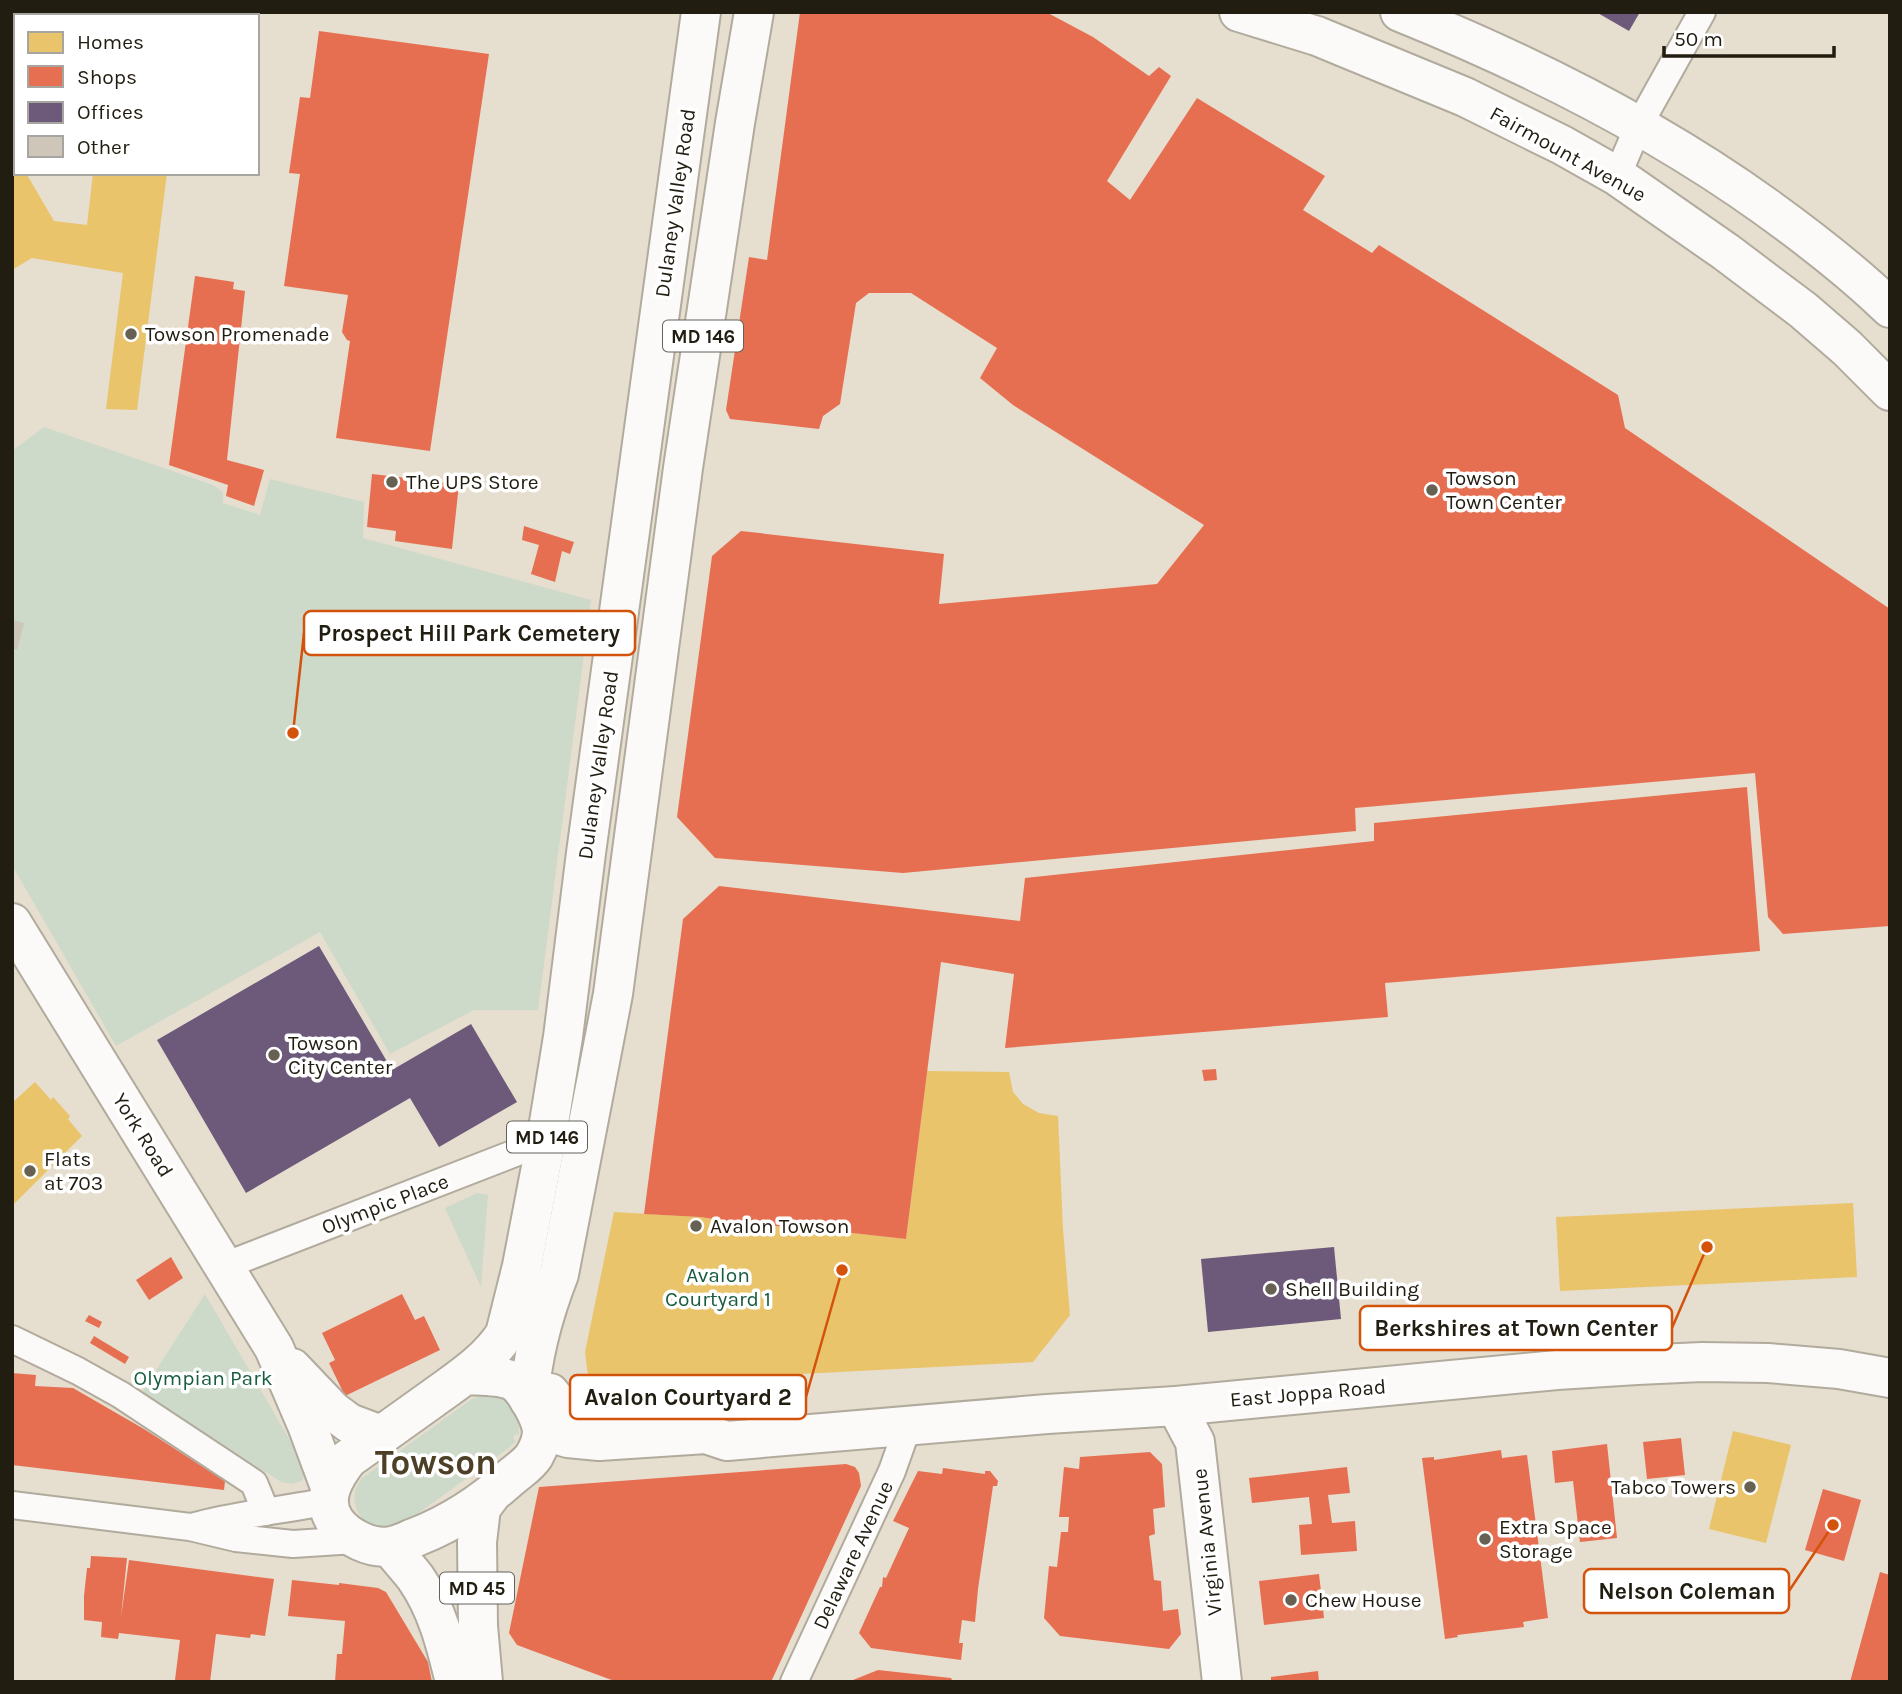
<svg xmlns="http://www.w3.org/2000/svg" width="1902" height="1694" font-family="Karla,sans-serif">
  <style>
    .green { fill: #cddaca }
    .homes { fill: #e9c46a }
    .shops { fill: #e76f51 }
    .offices { fill: #6d597a }
    .building { fill: #cec6b8 }
    .lines { fill: none; stroke-linecap: round; stroke-linejoin: round }
    .street-casing { stroke: #b1ab9e; stroke-width: 30 }
    .secondary-casing { stroke: #b1ab9e; stroke-width: 42 }
    .primary-casing { stroke: #b1ab9e; stroke-width: 42 }
    .street { stroke: #fbfaf8; stroke-width: 26 }
    .secondary { stroke: #fbfaf8; stroke-width: 38 }
    .primary { stroke: #fbfaf8; stroke-width: 38 }
    .poi-dot { fill: #676153; stroke: #fff; stroke-width: 2.5 }
    .labels { text-anchor: middle; stroke-width: 7; stroke-linejoin: round; paint-order: stroke }
    .shield { fill: #fff; stroke: #646158; stroke-width: 2 }
    .shield-label { font-size: 19px; font-weight: bold; fill: #221d11 }
    .street-label { font-size: 21px; fill: #221d11; stroke: #fff }
    .poi-label { font-size: 21px; fill: #221d11; stroke: #fff; text-anchor: start }
    .park-label { font-size: 21px; fill: #195d41; stroke: #fff }
    .town-label { font-size: 35px; font-weight: bold; fill: #4d4026; stroke: #fff }
    .leader { fill: none; stroke: #d4530c; stroke-width: 2.5 }
    .callout-dot { fill: #d4530c; stroke: #fff; stroke-width: 2.5 }
    .callout { fill: #fff; stroke: #d4530c; stroke-width: 2.5 }
    .callout-label { font-size: 23px; text-anchor: middle; font-weight: bold; fill: #221d11 }
  </style>
  <rect width="100%" height="100%" fill="#e6dece"/>
  <g class="green">
    <path d="M44,427L213,485L223,492V503L260,515L270,479L364,502L363,538L591,600L538,1010H474L390,1054L320,932L116,1046L12,865V451Z"/>
    <path d="M477,1193L488,1195L481,1287L445,1208Z"/>
    <path d="M205,1294L295,1449L307,1466L302,1481L292,1484L281,1482L142,1392Z"/>
    <path d="M485,1394C509,1396 520,1410 519,1434L515,1435L513,1438L516,1441L510,1447L398,1528C393,1528 387,1530 382,1529C365,1527 351,1509 355,1492C356,1487 359,1482 362,1478L472,1399Z"/>
  </g>
  <g class="homes">
    <path d="M12,12H89L91,16H16V42L12,37Z"/>
    <path d="M12,151L16,157V173H26L54,221L87,225L93,173H167L137,410L106,409L123,273L32,258L12,270Z"/>
    <path d="M927,1071L1009,1072L1013,1092L1023,1104L1039,1113L1058,1116L1063,1229L1070,1315L1033,1362L589,1385L585,1352L614,1212L700,1217L747,1224L816,1229L906,1239Z"/>
    <path d="M35,1082L51,1100L53,1097L70,1116L68,1119L82,1136L12,1206V1103Z"/>
    <path d="M1853,1203L1857,1277L1560,1291L1556,1217Z"/>
    <path d="M1733,1431L1791,1445L1766,1543L1709,1529Z"/>
  </g>
  <g class="shops">
    <path d="M800,12L813,14L816,12H1046L1093,37L1149,76L1159,67L1171,76L1107,181L1130,200L1197,98L1325,176L1303,210L1372,253L1379,245L1618,395L1625,428L1890,609V926L1783,934L1768,917L1755,773L1355,808L1356,831L903,873L715,858L677,817L712,556L741,531L944,554L939,604L1157,584L1204,525L1013,405L980,378L997,348L911,293H869L856,303L840,404L823,416L819,429L730,419L726,410L749,257L767,260Z"/>
    <path d="M319,31L489,54L430,451L336,438L350,341L347,340L342,332L348,295L284,286L300,174L289,173L300,97L310,98Z"/>
    <path d="M195,276L234,282L233,289L245,291L227,460L264,470L254,506L226,496L228,485L169,465Z"/>
    <path d="M372,474L459,484L452,549L395,541L396,531L367,527Z"/>
    <path d="M524,526L574,542L570,554L562,551L555,582L531,574L539,545L522,540Z"/>
    <path d="M1747,787L1760,951L1385,983L1388,1017L1005,1048L1014,974L941,962L906,1239L816,1229L747,1224L700,1217L644,1214L683,919L719,886L1020,921L1025,878L1374,841V823Z"/>
    <path d="M1216,1069L1217,1080L1204,1081L1202,1070Z"/>
    <path d="M171,1257L183,1278L149,1300L136,1280Z"/>
    <path d="M402,1294L415,1320L424,1316L440,1350L345,1396L329,1363L335,1360L322,1333Z"/>
    <path d="M89,1315L102,1322L99,1328L85,1321Z"/>
    <path d="M94,1336L129,1357L125,1364L90,1343Z"/>
    <path d="M12,1373L36,1375L35,1386L73,1388L144,1429L225,1481L224,1490L12,1465Z"/>
    <path d="M1681,1438L1685,1475L1647,1479L1643,1442Z"/>
    <path d="M1607,1444L1617,1538L1580,1542L1573,1481L1555,1483L1552,1451Z"/>
    <path d="M1501,1450L1502,1458L1527,1455L1548,1618L1523,1622L1524,1627L1457,1635L1458,1637L1445,1639L1422,1458L1434,1457V1460Z"/>
    <path d="M1150,1452L1162,1464L1165,1507L1153,1509L1155,1534L1149,1536L1154,1580L1161,1581L1163,1611L1178,1609L1181,1634L1169,1649L1060,1636L1044,1618L1049,1566L1057,1567L1061,1532H1068L1069,1517H1059L1064,1467L1079,1469L1080,1457Z"/>
    <path d="M846,1464L855,1467L859,1473L861,1486L771,1682H617L517,1645L509,1633L539,1487Z"/>
    <path d="M1347,1467L1350,1493L1328,1495L1332,1523L1355,1521L1357,1551L1301,1555L1299,1525L1312,1524L1309,1497L1252,1503L1249,1478Z"/>
    <path d="M943,1468L985,1474V1471H990L998,1481L997,1486H993L978,1589L975,1622L962,1620L959,1643H963L961,1660L871,1648L859,1633L880,1587H882L883,1577L886,1578L909,1528L893,1521L918,1471L942,1474Z"/>
    <path d="M1823,1489L1861,1500L1844,1561L1805,1550Z"/>
    <path d="M91,1556L127,1558L121,1617L129,1560L274,1579L265,1636L251,1634L250,1638L216,1634L210,1682L175,1680L180,1640L119,1633L118,1639L101,1637L102,1622L84,1620V1596L87,1568H90Z"/>
    <path d="M1880,1572L1890,1575V1682H1850Z"/>
    <path d="M1319,1574L1324,1618L1264,1625L1259,1581Z"/>
    <path d="M292,1580L339,1585V1583L378,1588L386,1592L428,1662L432,1682H335L337,1654H342L345,1621L288,1616Z"/>
    <path d="M878,1670L951,1678L953,1682H848Z"/>
    <path d="M1318,1671L1319,1682H1271V1677Z"/>
  </g>
  <g class="offices">
    <path d="M1596,12H1640L1629,31Z"/>
    <path d="M319,946L392,1070L471,1024L517,1102L439,1147L410,1098L246,1193L157,1040Z"/>
    <path d="M1334,1247L1341,1319L1208,1332L1201,1259Z"/>
  </g>
  <path class="building" d="M12,620L24,623L17,650L12,648Z"/>
  <g class="lines">
    <g class="street-casing">
      <g id="street">
        <path d="M1617,176L1639,125L1702,12"/>
        <path d="M224,1266L546,1141"/>
        <path d="M12,1339L78,1371L121,1395L254,1483L266,1512"/>
        <path d="M12,1505L190,1527L236,1538L293,1544L355,1540"/>
        <path d="M195,1526C239,1514 285,1510 329,1501"/>
        <path d="M794,1682L892,1471L908,1426"/>
      </g>
    </g>
    <g class="secondary-casing">
      <g id="secondary">
        <path d="M1239,12L1317,36L1465,97L1562,145L1617,176L1726,252L1803,310L1847,348L1890,391"/>
        <path d="M1400,12C1529,64 1653,126 1766,207C1809,238 1852,271 1890,308"/>
        <path d="M12,923L274,1348L307,1425L330,1487"/>
        <path d="M292,1368L333,1411L349,1423L381,1435"/>
        <path d="M550,1393C570,1418 573,1425 607,1422"/>
        <path d="M1176,1406L1195,1442L1222,1682"/>
        <path d="M542,1430L568,1438L599,1441L706,1434L727,1441L1047,1414L1176,1406L1557,1370L1637,1365L1702,1362L1768,1363L1839,1369L1890,1378"/>
      </g>
    </g>
    <g class="primary-casing">
      <g id="primary">
        <path d="M466,1375C480,1376 500,1375 513,1381C525,1388 541,1418 542,1431C542,1439 538,1449 534,1456C528,1465 518,1471 510,1478C481,1504 452,1523 416,1537C408,1540 399,1545 391,1546C372,1550 346,1537 335,1521C320,1499 335,1476 348,1459C376,1439 404,1419 432,1399C458,1380 487,1362 505,1334L522,1266L546,1141L563,1037L586,853L701,12"/>
        <path d="M529,1400C532,1355 543,1315 559,1274L613,994L683,468L735,123L754,12"/>
        <path d="M390,1547C398,1557 407,1567 415,1577C437,1608 446,1645 455,1682"/>
        <path d="M483,1682L478,1626L477,1542L481,1508L490,1496"/>
      </g>
    </g>
    <use href="#street" class="street"/>
    <use href="#secondary" class="secondary"/>
    <use href="#primary" class="primary"/>
  </g>
  <g class="poi-dot">
    <circle cx="131" cy="334" r="7"/>
    <circle cx="392" cy="482" r="7"/>
    <circle cx="1432" cy="490" r="7"/>
    <circle cx="274" cy="1055" r="7"/>
    <circle cx="30" cy="1171" r="7"/>
    <circle cx="696" cy="1226" r="7"/>
    <circle cx="1271" cy="1289" r="7"/>
    <circle cx="1750" cy="1487" r="7"/>
    <circle cx="1485" cy="1539" r="7"/>
    <circle cx="1291" cy="1600" r="7"/>
  </g>
  <g class="labels">
    <g class="shield">
      <rect x="663" y="320.5" width="80" height="31" rx="5"/>
      <rect x="507" y="1121.5" width="80" height="31" rx="5"/>
      <rect x="440" y="1572.5" width="74" height="31" rx="5"/>
    </g>
    <g class="shield-label">
      <text x="703" y="343">MD 146</text>
      <text x="547" y="1144">MD 146</text>
      <text x="477" y="1595">MD 45</text>
    </g>
    <g class="street-label">
      <text transform="translate(1568 154) rotate(29)" y="7">Fairmount Avenue</text>
      <text transform="translate(675 203) rotate(-82)" y="7">Dulaney Valley Road</text>
      <text transform="translate(598 765) rotate(-82)" y="7">Dulaney Valley Road</text>
      <text transform="translate(143 1135) rotate(58)" y="7">York Road</text>
      <text transform="translate(385 1204) rotate(-21)" y="7">Olympic Place</text>
      <text transform="translate(1308 1393) rotate(-5)" y="7">East Joppa Road</text>
      <text transform="translate(1207 1542) rotate(-96)" y="7">Virginia Avenue</text>
      <text transform="translate(853 1555) rotate(-65)" y="7">Delaware Avenue</text>
    </g>
    <g class="poi-label">
      <text x="145" y="341">Towson Promenade</text>
      <text x="1446" y="485">Towson<tspan x="1446" dy="24">Town Center</tspan></text>
      <text x="406" y="489">The UPS Store</text>
      <text x="288" y="1050">Towson<tspan x="288" dy="24">City Center</tspan></text>
      <text x="44" y="1166">Flats<tspan x="44" dy="24">at 703</tspan></text>
      <text x="710" y="1233">Avalon Towson</text>
      <text x="1285" y="1296">Shell Building</text>
      <text x="1736" y="1494" text-anchor="end">Tabco Towers</text>
      <text x="1499" y="1534">Extra Space<tspan x="1499" dy="24">Storage</tspan></text>
      <text x="1305" y="1607">Chew House</text>
    </g>
    <g class="park-label">
      <text x="718" y="1282">Avalon<tspan x="718" dy="24">Courtyard 1</tspan></text>
      <text x="203" y="1385">Olympian Park</text>
    </g>
    <g class="town-label">
      <text x="436" y="1474">Towson</text>
    </g>
  </g>
  <path class="leader" d="M293 733L304 633M1707 1247L1672 1328M842 1270L806 1397M1833 1525L1789 1591"/>
  <g class="callout-dot">
    <circle cx="293" cy="733" r="7"/>
    <circle cx="1707" cy="1247" r="7"/>
    <circle cx="842" cy="1270" r="7"/>
    <circle cx="1833" cy="1525" r="7"/>
  </g>
  <g class="callout">
    <rect x="304" y="611" width="331" height="44" rx="7"/>
    <rect x="1360" y="1306" width="312" height="44" rx="7"/>
    <rect x="570" y="1375" width="236" height="44" rx="7"/>
    <rect x="1584" y="1569" width="205" height="44" rx="7"/>
  </g>
  <g class="callout-label">
    <text x="469" y="641">Prospect Hill Park Cemetery</text>
    <text x="1516" y="1336">Berkshires at Town Center</text>
    <text x="688" y="1405">Avalon Courtyard 2</text>
    <text x="1687" y="1599">Nelson Coleman</text>
  </g>
  <rect width="1902" height="1694" fill="none" stroke="#221d11" stroke-width="28"/>
  <rect x="14" y="14" width="245" height="161" fill="#ffffff" stroke="#a7a5a0" stroke-width="2"/>
  <rect x="28" y="32" width="35" height="21" fill="#e9c46a" stroke="#a7a5a0" stroke-width="2"/>
  <text x="77" y="49" font-size="21" fill="#221d11">Homes</text>
  <rect x="28" y="66" width="35" height="21" fill="#e76f51" stroke="#a7a5a0" stroke-width="2"/>
  <text x="77" y="84" font-size="21" fill="#221d11">Shops</text>
  <rect x="28" y="102" width="35" height="21" fill="#6d597a" stroke="#a7a5a0" stroke-width="2"/>
  <text x="77" y="119" font-size="21" fill="#221d11">Offices</text>
  <rect x="28" y="136" width="35" height="21" fill="#cec6b8" stroke="#a7a5a0" stroke-width="2"/>
  <text x="77" y="154" font-size="21" fill="#221d11">Other</text>
  <path d="M1664 46v10h170v-10" fill="none" stroke="#221d11" stroke-width="3.5"/>
  <text x="1674" y="46" font-size="21" fill="#221d11" stroke="#ffffff" stroke-width="5" paint-order="stroke">50 m</text>
</svg>
